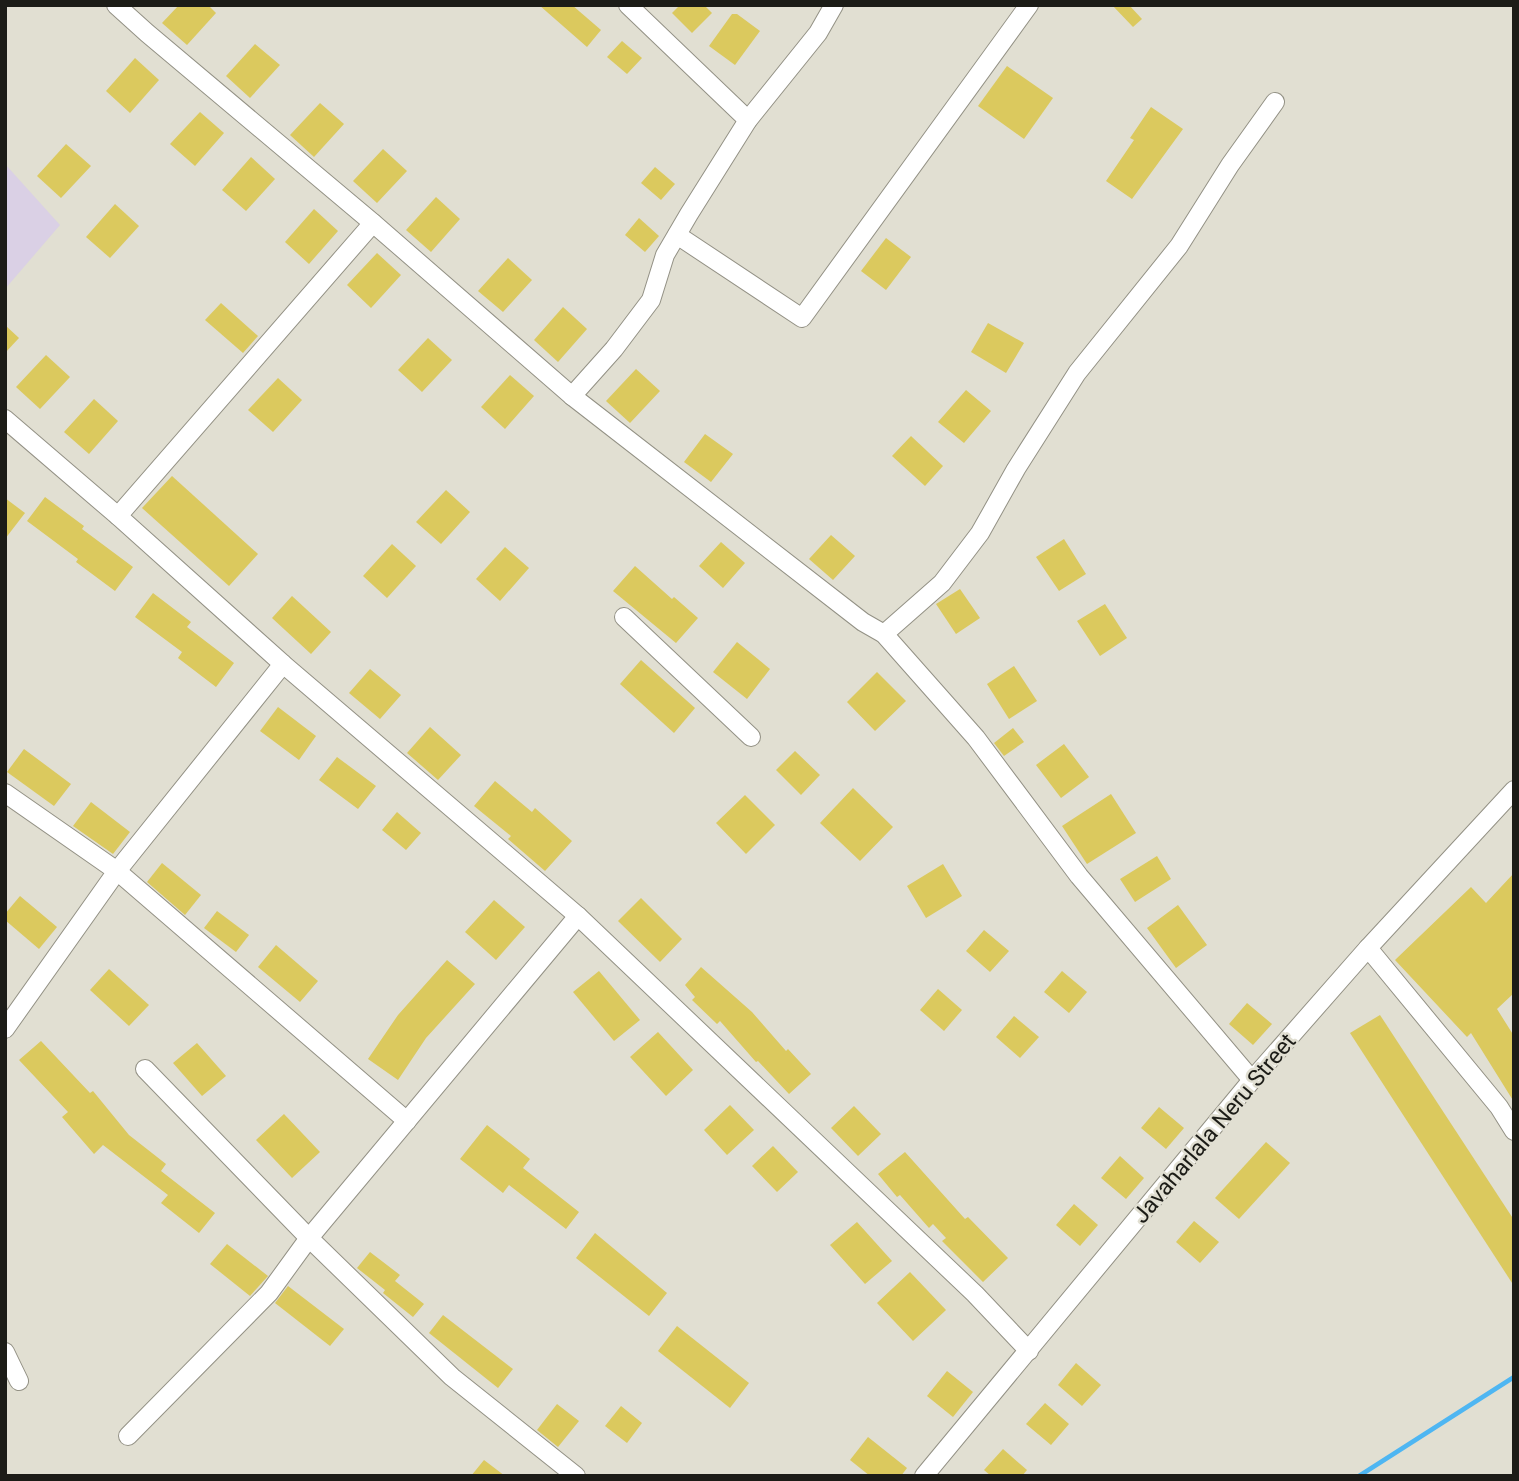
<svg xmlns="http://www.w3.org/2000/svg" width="1519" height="1481" font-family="Roboto,sans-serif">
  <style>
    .education { fill: #dad0e5 }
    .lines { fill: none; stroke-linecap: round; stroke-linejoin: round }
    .stream { stroke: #4eb6f2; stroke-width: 4.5 }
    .building { fill: #dbc95e }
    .minor-casing { stroke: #939185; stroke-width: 20 }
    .minor { stroke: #fff; stroke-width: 18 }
    .labels { text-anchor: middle; stroke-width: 5; stroke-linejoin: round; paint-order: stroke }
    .street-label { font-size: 23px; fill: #1c1c17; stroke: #e1dfd2 }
  </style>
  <rect width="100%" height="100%" fill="#e1dfd2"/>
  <path class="education" d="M5,164L60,225L5,289Z"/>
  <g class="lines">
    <path class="stream" d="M1359,1476L1514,1377"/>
  </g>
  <g class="building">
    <path d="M179,5H208L216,13L187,45L162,23Z"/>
    <path d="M539,5H572L601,30L587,47Z"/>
    <path d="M680,5H704L712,13L692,33L672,13Z"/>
    <path d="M1112,5H1129L1142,19L1133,27Z"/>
    <path d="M732,14H737L760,31L735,65L709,46Z"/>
    <path d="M622,41L642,58L627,74L607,57Z"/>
    <path d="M255,44L280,65L250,98L226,76Z"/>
    <path d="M135,58L159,80L130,113L106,91Z"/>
    <path d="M1007,66L1053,98L1024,139L978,106Z"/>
    <path d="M320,103L344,124L314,157L290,135Z"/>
    <path d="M1151,107L1183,129L1132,199L1106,181L1134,140L1130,138Z"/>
    <path d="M200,112L224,133L195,166L170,144Z"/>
    <path d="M66,144L91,166L61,198L37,176Z"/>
    <path d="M383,149L407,171L377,203L353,181Z"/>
    <path d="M251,157L275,179L246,211L222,190Z"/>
    <path d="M655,167L675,184L661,200L641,183Z"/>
    <path d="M436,197L460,219L431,252L406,230Z"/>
    <path d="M115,204L139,226L110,258L86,237Z"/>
    <path d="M314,209L338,231L309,264L285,242Z"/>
    <path d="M639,218L659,236L645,252L625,235Z"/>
    <path d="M886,238L911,257L886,290L861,271Z"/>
    <path d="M377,253L401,275L371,308L347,285Z"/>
    <path d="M508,258L532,280L503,312L478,291Z"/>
    <path d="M221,303L258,336L243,353L205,320Z"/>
    <path d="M563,307L587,329L558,362L534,340Z"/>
    <path d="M988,323L1024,343L1006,373L971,352Z"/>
    <path d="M5,325L19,338L5,353Z"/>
    <path d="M428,338L452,360L422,392L398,370Z"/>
    <path d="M46,355L70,377L40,409L16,387Z"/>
    <path d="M636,369L660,391L630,423L606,401Z"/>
    <path d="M510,375L534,396L505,429L481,407Z"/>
    <path d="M278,378L302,400L273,432L248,410Z"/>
    <path d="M966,390L991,411L964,443L938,422Z"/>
    <path d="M94,399L118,421L89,454L64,432Z"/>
    <path d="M705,434L733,454L711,482L684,462Z"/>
    <path d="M911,436L943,466L925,486L892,456Z"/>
    <path d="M172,476L258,554L229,586L142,508Z"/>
    <path d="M446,490L470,512L441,544L416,522Z"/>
    <path d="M45,497L84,526L82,529L133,567L115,591L76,562L78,559L27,521Z"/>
    <path d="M5,498L25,513L5,539Z"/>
    <path d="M831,535L855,556L833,580L809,559Z"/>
    <path d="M1064,539L1086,574L1059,591L1036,557Z"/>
    <path d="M721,542L745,563L723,588L699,566Z"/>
    <path d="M392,544L416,566L387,598L363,576Z"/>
    <path d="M505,547L529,568L500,601L476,579Z"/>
    <path d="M635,566L672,599L674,597L698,618L676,643L613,591Z"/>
    <path d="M960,589L980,618L956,634L936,604Z"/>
    <path d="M153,593L191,622L187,627L234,663L216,687L178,658L182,652L135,617Z"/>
    <path d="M292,596L331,632L311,654L272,618Z"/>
    <path d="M1105,604L1127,638L1100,656L1077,621Z"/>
    <path d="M737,642L770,669L747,699L713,672Z"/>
    <path d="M641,660L695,708L674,733L620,684Z"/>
    <path d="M1014,666L1037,701L1009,719L987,684Z"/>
    <path d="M370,669L401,695L380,719L349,693Z"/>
    <path d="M877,672L906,701L875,731L847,702Z"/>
    <path d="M278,707L316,736L299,760L260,731Z"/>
    <path d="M430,727L461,755L438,780L407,753Z"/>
    <path d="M1013,728L1024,742L1004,756L994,743Z"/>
    <path d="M1064,744L1089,777L1061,798L1036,765Z"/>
    <path d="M24,749L71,784L54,806L7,772Z"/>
    <path d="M795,751L820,775L801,795L776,770Z"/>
    <path d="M337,757L376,786L358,809L319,780Z"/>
    <path d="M495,781L532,812L535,808L572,841L545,871L508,839L511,836L474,806Z"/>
    <path d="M853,788L893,827L860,861L820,823Z"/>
    <path d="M1111,794L1136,833L1087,864L1062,826Z"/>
    <path d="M745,795L775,825L746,854L716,823Z"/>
    <path d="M91,802L130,832L113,854L73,826Z"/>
    <path d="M397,812L421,833L406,850L382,830Z"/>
    <path d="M1157,856L1171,879L1135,902L1120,879Z"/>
    <path d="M162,863L201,895L185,915L147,882Z"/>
    <path d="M943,864L962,896L926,918L907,886Z"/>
    <path d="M1514,873V993L1497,1009L1514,1036V1102L1471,1033L1467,1037L1395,960L1471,887L1486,903Z"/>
    <path d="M20,896L57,927L39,949L5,920V914Z"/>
    <path d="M641,898L682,939L660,962L618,921Z"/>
    <path d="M494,900L525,927L496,960L465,932Z"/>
    <path d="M1178,905L1207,945L1176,968L1147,928Z"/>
    <path d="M217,911L249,935L236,952L204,928Z"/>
    <path d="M984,930L1009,951L990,972L966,951Z"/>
    <path d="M276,945L318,981L300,1002L258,967Z"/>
    <path d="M447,960L475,984L426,1038L398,1080L368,1059L398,1015Z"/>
    <path d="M701,967L752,1012L786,1051L788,1049L811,1074L789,1094L758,1061L756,1062L720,1021L717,1024L692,1000L695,997L685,985Z"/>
    <path d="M109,969L149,1005L129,1026L90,990Z"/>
    <path d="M599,971L640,1020L614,1041L573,992Z"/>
    <path d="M1062,971L1087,992L1069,1013L1044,992Z"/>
    <path d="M938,989L962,1010L944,1031L920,1010Z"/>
    <path d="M1247,1003L1272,1024L1253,1045L1229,1024Z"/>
    <path d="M1380,1015L1514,1220V1286L1350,1033Z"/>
    <path d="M1014,1016L1039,1037L1020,1058L996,1037Z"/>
    <path d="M658,1032L693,1070L666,1096L630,1057Z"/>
    <path d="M41,1041L90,1093L93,1091L129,1135L166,1164L161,1171L215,1213L199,1233L161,1203L168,1195L103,1145L94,1154L62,1117L68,1112L19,1060Z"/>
    <path d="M197,1043L226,1076L202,1096L173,1063Z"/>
    <path d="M730,1105L754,1130L727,1155L704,1130Z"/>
    <path d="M854,1106L881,1134L858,1156L831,1128Z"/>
    <path d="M1159,1107L1184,1128L1166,1149L1141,1128Z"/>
    <path d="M284,1114L320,1152L292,1178L256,1140Z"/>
    <path d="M487,1125L530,1159L523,1168L579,1212L566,1229L509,1185L503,1193L460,1159Z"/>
    <path d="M1266,1142L1290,1163L1239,1219L1215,1198Z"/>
    <path d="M773,1146L798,1172L777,1192L752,1166Z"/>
    <path d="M905,1152L965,1219L968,1217L1008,1258L983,1282L942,1241L946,1238L933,1224L929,1228L900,1195L897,1197L878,1174Z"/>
    <path d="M1120,1156L1144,1178L1126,1199L1101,1178Z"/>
    <path d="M1074,1204L1098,1225L1080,1246L1056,1225Z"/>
    <path d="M1194,1221L1219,1242L1200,1263L1176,1242Z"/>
    <path d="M857,1222L892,1261L865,1284L830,1245Z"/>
    <path d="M595,1233L667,1293L649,1316L576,1258Z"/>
    <path d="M227,1244L268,1276L250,1296L210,1264Z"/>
    <path d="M370,1252L400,1275L395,1281L424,1304L413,1317L383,1293L385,1290L357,1268Z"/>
    <path d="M910,1272L946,1310L913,1341L877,1303Z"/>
    <path d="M288,1286L344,1329L330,1346L275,1303Z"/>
    <path d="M443,1315L513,1369L498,1388L429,1333Z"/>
    <path d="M677,1326L749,1383L730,1408L658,1351Z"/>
    <path d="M1076,1363L1101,1385L1082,1406L1058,1385Z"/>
    <path d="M947,1371L973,1392L953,1417L927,1396Z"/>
    <path d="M1045,1403L1069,1424L1051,1445L1026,1424Z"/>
    <path d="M557,1404L579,1421L558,1447L537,1430Z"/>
    <path d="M621,1406L642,1423L627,1443L605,1426Z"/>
    <path d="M868,1437L907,1468L901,1476H870L850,1460Z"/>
    <path d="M1003,1449L1027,1470L1022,1476H991L984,1470Z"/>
    <path d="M484,1460L505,1476H471Z"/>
  </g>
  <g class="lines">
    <g class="minor-casing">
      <g id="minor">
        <path d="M116,5L147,33L373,223L572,396L863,622L884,634L976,738L1079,876L1252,1080"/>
        <path d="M628,5L748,120"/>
        <path d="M677,235L802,318L1029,5"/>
        <path d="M572,396L614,349L651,300L665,255L689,214L748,120L818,33L834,5"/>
        <path d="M5,419L118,516L283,664L578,916L975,1294L1029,1351"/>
        <path d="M118,516L373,223"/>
        <path d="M624,617L751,737"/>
        <path d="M884,634L942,583L980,533L1016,469L1077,373L1179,246L1230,165L1275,102"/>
        <path d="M5,793L117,871L407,1121"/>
        <path d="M1368,948L1499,1107L1514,1131"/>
        <path d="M5,1029L117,871L283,664"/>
        <path d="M145,1069L309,1238L452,1377L576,1476"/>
        <path d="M5,1352L19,1381"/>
        <path d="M128,1436L269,1293L309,1238L578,916"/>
        <path d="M924,1476L1252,1080L1368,948L1514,790"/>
      </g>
    </g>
    <use href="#minor" class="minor"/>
  </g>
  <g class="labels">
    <g class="street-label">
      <text transform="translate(1214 1128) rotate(-50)" y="8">Javaharlala Neru Street</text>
    </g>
  </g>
  <rect width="1519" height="1481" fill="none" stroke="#1c1c17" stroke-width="14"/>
</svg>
